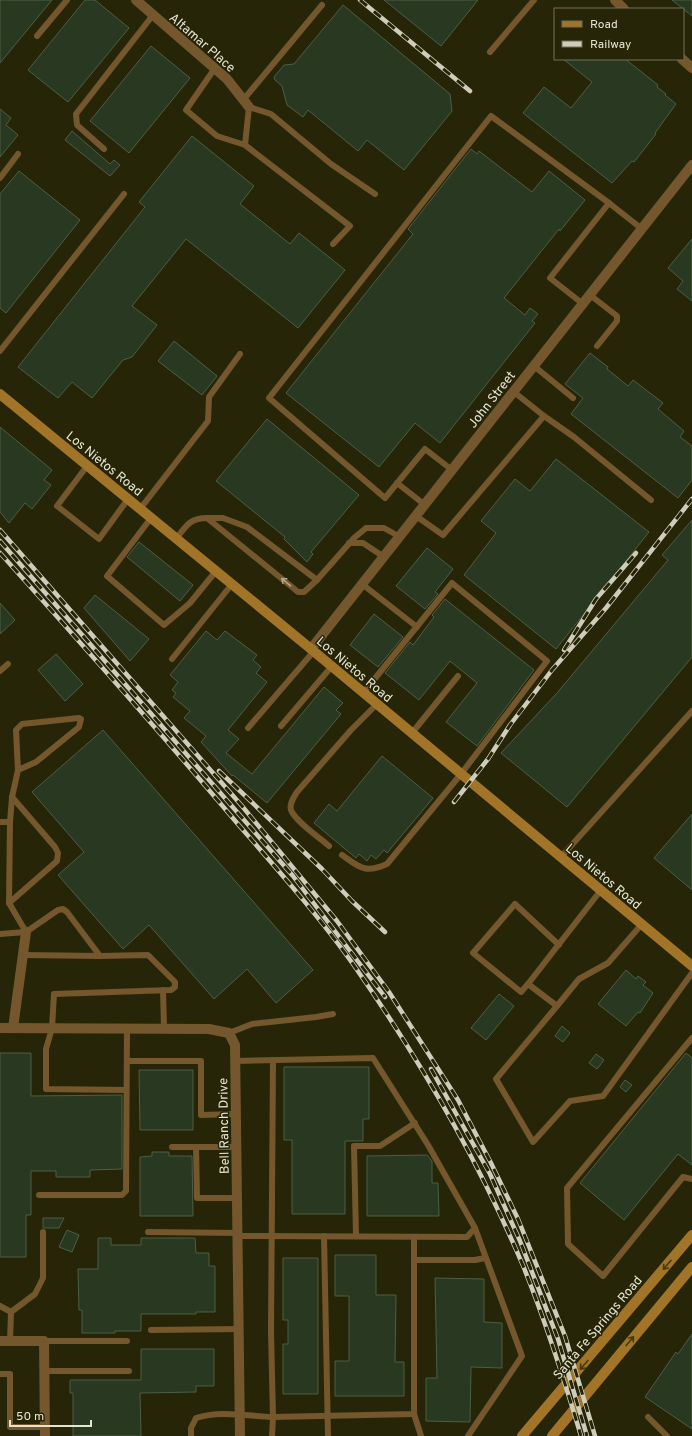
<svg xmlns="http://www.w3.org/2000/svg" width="692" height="1436" font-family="Overpass,sans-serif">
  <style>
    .building { fill: #293820; stroke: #4d5f45 }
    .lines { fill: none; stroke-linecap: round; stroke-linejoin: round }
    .service { stroke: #74572c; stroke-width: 6 }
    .minor { stroke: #74572c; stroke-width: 10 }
    .tertiary { stroke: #74572c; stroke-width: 10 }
    .secondary { stroke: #a27428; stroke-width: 10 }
    .rail-casing { stroke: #cecdbb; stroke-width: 4.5 }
    .rail { stroke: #272507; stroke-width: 3; stroke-dasharray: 9; stroke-linecap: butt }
    .oneway { stroke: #b2a588 }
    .oneway2 { stroke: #46390f }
    .labels { text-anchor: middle; stroke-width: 3; stroke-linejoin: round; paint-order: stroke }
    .street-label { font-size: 13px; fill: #e5e4d3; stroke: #272507 }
  </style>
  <rect width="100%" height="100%" fill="#272507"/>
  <g class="building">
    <path d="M0,0H52L0,63Z"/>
    <path d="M85,0H95L129,28L68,102L28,70Z"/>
    <path d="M384,0H478L441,46Z"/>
    <path d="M672,0H692V16Z"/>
    <path d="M343,5L450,94L452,111L404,170L367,140L358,151L308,110L303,117L287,105L282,86L275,80L274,77L284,65L294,64Z"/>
    <path d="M151,46L190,78L129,153L90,121Z"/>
    <path d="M563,59H625L658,85L657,87L666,94L665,95L676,104L655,133L656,134L634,162L632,161L612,183L523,113L544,87L571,108L592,82Z"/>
    <path d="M0,109L11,118L6,125L18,135L0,157Z"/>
    <path d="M72,131L110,164L114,160L120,165L110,176L65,140Z"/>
    <path d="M192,136L254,186L240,204L290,244L299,233L345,270L298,328L186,239L132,306L157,325L132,357L123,360L92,398L72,382L58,398L18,367L145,207L139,202Z"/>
    <path d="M471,149L477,154L479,151L532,192L549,171L585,200L560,231L559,229L504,298L525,315L530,308L538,314L532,321L535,323L440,443L415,423L379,467L286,393L413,234L408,229Z"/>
    <path d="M19,171L80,220L6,313L0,308V194Z"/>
    <path d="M692,239V301L677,289L683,281L668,268Z"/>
    <path d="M174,341L217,376L202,395L158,361Z"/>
    <path d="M590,353L608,367L607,369L628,386L633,380L663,403L658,409L684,431L680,437L692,446V480L678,498L571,414L583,398L565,384Z"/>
    <path d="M267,419L359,495L311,552L313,554L307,562L284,539L285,537L216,481Z"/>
    <path d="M0,427L52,470L44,480L51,485L32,509L25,503L9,523L0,512Z"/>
    <path d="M556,459L649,532L556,649L464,575L496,533L481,521L515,479L530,491Z"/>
    <path d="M692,520V657L567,807L501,753L557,693L668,560L662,555Z"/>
    <path d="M139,542L193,585L180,601L127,557Z"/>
    <path d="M427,548L453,569L435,592L438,594L425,609L396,586Z"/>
    <path d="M95,595L149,639L130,661L84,608Z"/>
    <path d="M445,599L534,670L477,746L446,722L477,683L450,661L419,700L385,673L410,642L413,645L434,617L432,615Z"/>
    <path d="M0,603L15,620L0,634Z"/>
    <path d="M374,614L403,637L378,667L350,645Z"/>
    <path d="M206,631L217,640L225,631L257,655L253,660L261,667L256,673L267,682L228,730L239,739L226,753L252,774L324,687L343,703L336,710L341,714L267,803L233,775L232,776L201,742L206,736L184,718L190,711L173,697L176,693L172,690L178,682L170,675Z"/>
    <path d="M56,654L83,684L65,701L38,670Z"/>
    <path d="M103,730L313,970L276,1003L247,969L214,999L149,925L123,949L58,875L84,852L32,792Z"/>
    <path d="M382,756L433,798L387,853L384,850L376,859L371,855L367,861L359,854L356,858L314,823L329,804L337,811Z"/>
    <path d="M692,814V890L654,858Z"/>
    <path d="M626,970L636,979L638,976L646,982L643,985L653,993L640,1013L638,1012L626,1026L598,1004Z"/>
    <path d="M499,994L514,1006L486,1040L471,1028Z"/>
    <path d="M562,1026L570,1033L563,1042L555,1036Z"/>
    <path d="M0,1053H31V1096L122,1095V1169L90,1170V1177H56V1171H31V1215H26V1257H0Z"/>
    <path d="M686,1053L692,1058V1165L678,1154L624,1220L580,1183Z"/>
    <path d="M596,1054L604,1060L597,1069L589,1063Z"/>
    <path d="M284,1067H369V1119H363V1141H345V1214H292V1140H284Z"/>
    <path d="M139,1070H193V1130H140Z"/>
    <path d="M625,1080L632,1085L626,1092L620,1087Z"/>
    <path d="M152,1152H169V1156H192L193,1216H140V1157L152,1156Z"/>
    <path d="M427,1155L432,1161V1183H438L439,1216H367V1156Z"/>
    <path d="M43,1218H64L59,1228H43Z"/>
    <path d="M67,1230L79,1235L72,1252L59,1247Z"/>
    <path d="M98,1238H111V1245H141V1238H195L196,1253H209V1266H215V1312H196V1314H141V1331H115V1333H82V1310H79L78,1269H98Z"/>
    <path d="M335,1255H376V1295H396L395,1362H404V1396H335V1361H349V1296H335Z"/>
    <path d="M283,1258H318V1394H283V1344H288V1320H283Z"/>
    <path d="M435,1278L484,1279V1322L502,1323V1368L471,1367L470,1422L426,1421V1378H437Z"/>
    <path d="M692,1334V1429L645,1397L676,1352L678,1354Z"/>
    <path d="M141,1349H214V1386H196V1392L140,1393L141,1436H73V1393H70V1380H141Z"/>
  </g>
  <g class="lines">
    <g class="service">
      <path d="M37,36L67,0"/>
      <path d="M490,52L534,0"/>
      <path d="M215,68L186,110L217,136L245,145"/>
      <path d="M244,99L322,5"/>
      <path d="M104,149L77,125L76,114L153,15"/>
      <path d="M0,178L18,154"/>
      <path d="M333,244L350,226L245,145L249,107L271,114L331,164L375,194"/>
      <path d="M590,295L617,316V321L597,346"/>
      <path d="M583,304L550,278L609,203L642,229"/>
      <path d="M0,351L124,194"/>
      <path d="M534,366L573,398"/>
      <path d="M544,416L574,437L651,500"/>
      <path d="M87,466L57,506L99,539L128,499"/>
      <path d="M452,470L425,449L385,498L269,398L491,116L609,203"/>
      <path d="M397,483L425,505"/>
      <path d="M140,509L208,421L209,397L240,354"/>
      <path d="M416,516L443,535L544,416L514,392"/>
      <path d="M151,518L107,576L164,625L190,603L216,571"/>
      <path d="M207,518H223L247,527L317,580"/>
      <path d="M176,539C186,526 190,518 207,518L292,587L298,592H304L317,580L354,538L366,528H384L400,537"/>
      <path d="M349,543H363L384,557"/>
      <path d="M362,584L417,627"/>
      <path d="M172,659L232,584"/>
      <path d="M0,671L8,664"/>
      <path d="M281,726L332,666"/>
      <path d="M248,728L314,651"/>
      <path d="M412,733L458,676"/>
      <path d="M18,770L36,762L79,727L81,719L79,718L22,724L16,730L18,770L12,797L10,822L9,903L26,932"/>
      <path d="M0,822H10"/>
      <path d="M329,846C320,838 295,821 291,810C289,804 294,797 297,792L351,730L377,704"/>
      <path d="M342,855C359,867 365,874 387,864L461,774L547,661L452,583L364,692"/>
      <path d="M561,857L692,711"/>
      <path d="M601,890L528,984L557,1006L496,1079L533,1142L570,1101L603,1096L692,973"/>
      <path d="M9,903L57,861L58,853L55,847L12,797"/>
      <path d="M0,934L26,932L58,910L63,909L67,912L100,956L148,955L175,982V987L171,990L54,994L52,1028L46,1049V1089L126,1090"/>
      <path d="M24,955L100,956"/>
      <path d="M528,984L521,992L473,953L515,904L559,945"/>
      <path d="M163,990L164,1028"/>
      <path d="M557,1006L579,979L608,963L642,924"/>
      <path d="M229,1033L252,1024L316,1017L333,1014"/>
      <path d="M692,1038L567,1188L568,1244L603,1276L683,1177L692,1179"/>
      <path d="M273,1060L271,1331L273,1417L414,1414V1237"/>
      <path d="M127,1061H201V1115L236,1114"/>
      <path d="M236,1061L373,1058L428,1145L475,1228L467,1237L238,1236"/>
      <path d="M172,1147H237"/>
      <path d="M196,1147L197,1198H237"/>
      <path d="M39,1195H122L126,1191L127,1028"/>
      <path d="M148,1232L238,1233"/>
      <path d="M324,1236L328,1436"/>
      <path d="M356,1236L354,1146H380L415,1123"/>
      <path d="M414,1260H475L485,1258"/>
      <path d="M0,1306L11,1312"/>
      <path d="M151,1330L239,1329"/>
      <path d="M10,1341L11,1312L35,1294L43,1278V1232"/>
      <path d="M44,1341H127"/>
      <path d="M44,1371H129"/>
      <path d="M0,1374H10V1427H45"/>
      <path d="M414,1414L421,1436"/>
      <path d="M648,1417L667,1436"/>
      <path d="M191,1436V1428L196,1418C220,1410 247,1416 273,1417L272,1436"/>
      <path d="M468,1436L522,1356L475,1228"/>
    </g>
    <g class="minor">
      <path d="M136,0L227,79L249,107"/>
      <path d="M0,1028L209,1029L229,1033L235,1045L240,1436"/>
      <path d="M13,1028L26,932"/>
      <path d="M0,1341H44L45,1436"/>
    </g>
    <g class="tertiary">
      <path d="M615,0L624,9"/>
      <path d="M682,59L692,68"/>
      <path d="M311,649L692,165"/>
    </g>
    <g class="secondary">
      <path d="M0,394L311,649L692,966"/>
      <path d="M522,1436L692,1235"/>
      <path d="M552,1436L692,1267"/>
    </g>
    <g class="rail-casing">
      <g id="rail">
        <path d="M360,0L470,91"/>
        <path d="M0,530L242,806L337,921L389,992L458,1100L491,1163L518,1219L565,1336L595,1436"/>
        <path d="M0,541L293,876L385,997"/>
        <path d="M0,553C80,642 160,732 237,823C277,869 318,915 353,964C420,1060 479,1161 524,1268C546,1323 564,1379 581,1436"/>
        <path d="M564,650L596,599L636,553"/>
        <path d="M219,771L322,869L352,901L385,932"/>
        <path d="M454,802L488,759L510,725L552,670L606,608L692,499"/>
        <path d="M431,1069L490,1174L520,1241L558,1339L587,1436"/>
      </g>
    </g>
    <use href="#rail" class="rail"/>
  </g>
  <defs><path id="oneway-shaft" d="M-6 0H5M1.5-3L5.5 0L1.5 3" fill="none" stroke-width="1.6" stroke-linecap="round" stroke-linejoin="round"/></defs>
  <use class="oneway" href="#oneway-shaft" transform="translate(286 582) rotate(-140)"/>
  <g class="oneway2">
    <use href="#oneway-shaft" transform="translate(667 1265) rotate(130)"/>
    <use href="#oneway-shaft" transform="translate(630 1341) rotate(-50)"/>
    <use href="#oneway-shaft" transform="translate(584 1365) rotate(131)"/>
  </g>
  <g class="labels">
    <g class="street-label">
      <text transform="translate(203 42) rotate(41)" y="5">Altamar Place</text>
      <text transform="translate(491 399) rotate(-52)" y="5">John Street</text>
      <text transform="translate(105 463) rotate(39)" y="5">Los Nietos Road</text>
      <text transform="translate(355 669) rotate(40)" y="5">Los Nietos Road</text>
      <text transform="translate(604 876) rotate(40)" y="5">Los Nietos Road</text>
      <text transform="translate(223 1126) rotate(-91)" y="5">Bell Ranch Drive</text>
      <text transform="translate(597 1327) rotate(-50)" y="5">Santa Fe Springs Road</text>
    </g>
  </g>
  <rect x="554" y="8" width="130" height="52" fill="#272507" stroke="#737159"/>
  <rect x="562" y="21" width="20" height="6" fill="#a27428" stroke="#737159"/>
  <text x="590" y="28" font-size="12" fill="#e5e4d3">Road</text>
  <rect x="562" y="41" width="20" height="6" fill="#cecdbb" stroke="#737159"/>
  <text x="590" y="48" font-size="12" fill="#e5e4d3">Railway</text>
  <path d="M10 1420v6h81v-6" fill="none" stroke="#e5e4d3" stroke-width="2"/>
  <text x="16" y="1420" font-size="12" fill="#e5e4d3" stroke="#272507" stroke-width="3" paint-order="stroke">50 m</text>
</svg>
